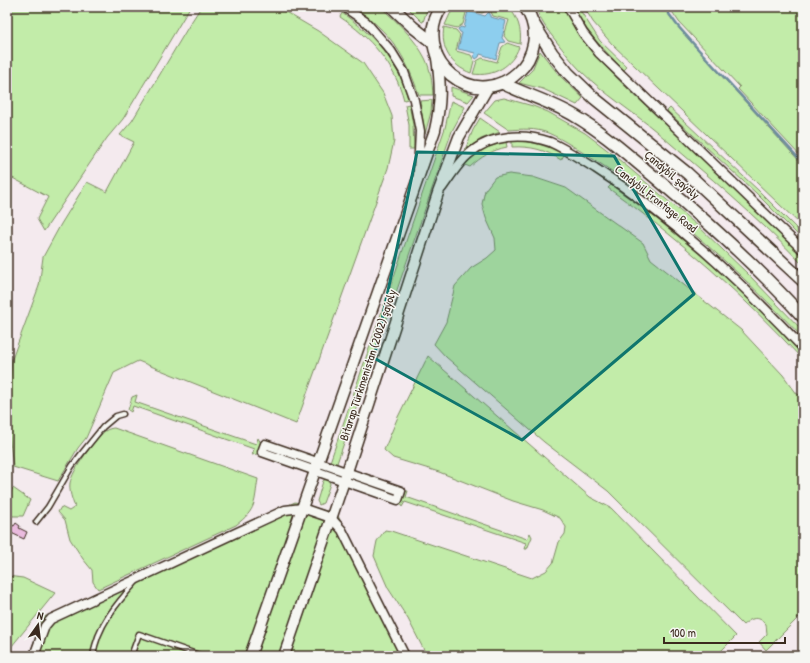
<svg xmlns="http://www.w3.org/2000/svg" width="810" height="663" font-family="'Patrick Hand',sans-serif">
  <style>
    .green { fill: #c2eca9; stroke: #7e8b64 }
    .water { fill: #8dceee; stroke: #6c8c9b }
    .lines { fill: none; stroke-linecap: round; stroke-linejoin: round }
    .stream { stroke: #6c8c9b; stroke-width: 2.5 }
    .building { fill: #eabbde; stroke: #3b2a1e }
    .service-casing { stroke: #3b2a1e; stroke-width: 7 }
    .minor-casing { stroke: #3b2a1e; stroke-width: 11 }
    .tertiary-casing { stroke: #3b2a1e; stroke-width: 13 }
    .secondary-casing { stroke: #3b2a1e; stroke-width: 14 }
    .service { stroke: #f6f6f2; stroke-width: 4 }
    .minor { stroke: #f6f6f2; stroke-width: 8 }
    .tertiary { stroke: #f6f6f2; stroke-width: 10 }
    .secondary { stroke: #f6f6f2; stroke-width: 11 }
    .marked { fill: #0f766e; fill-opacity: 0.2; stroke: #0f766e; stroke-width: 3; stroke-linejoin: round }
    .labels { text-anchor: middle; stroke-width: 3; stroke-linejoin: round; paint-order: stroke }
    .street-label { font-size: 12px; fill: #3b2a1e; stroke: #f6f6f2 }
  </style>
  <rect width="100%" height="100%" fill="#f4eaee"/>
  <filter id="ink" filterUnits="userSpaceOnUse"><feTurbulence type="fractalNoise" baseFrequency=".025" numOctaves="2"/><feDisplacementMap in="SourceGraphic" scale="8" xChannelSelector="R" yChannelSelector="G"/><feConvolveMatrix kernelMatrix="1 2 1 2 8 2 1 2 1" color-interpolation-filters="sRGB"/></filter>
  <g filter="url(#ink)">
    <g class="green">
      <path d="M7,7H190L123,119L107,138L44,231L37,219L48,197L7,175Z"/>
      <path d="M201,7H277L318,31L363,63L383,93L392,116L394,141L388,168L296,424L138,361L114,373L86,438L78,448L58,481L13,467L7,415L12,359L39,286L43,257L61,224L87,182L107,192L134,142L120,135L132,121L190,24Z"/>
      <path d="M354,7H380C396,20 416,40 425,58C431,70 432,82 433,95H419C405,54 390,32 354,7Z"/>
      <path d="M407,7H428L423,22H422Z"/>
      <path d="M456,7H488V10L482,13L467,9L463,24L457,28L445,25L450,14Z"/>
      <path d="M491,7H508C518,17 522,30 520,44L508,41L504,36L509,20L493,16L490,10Z"/>
      <path d="M536,7H563C589,59 636,95 677,135C717,172 756,210 795,249L803,257V265C758,217 707,175 657,132C632,111 604,94 581,71C572,62 564,51 556,41C548,31 539,19 536,7Z"/>
      <path d="M573,7H578L600,41L627,67L624,70C604,50 586,32 573,7Z"/>
      <path d="M584,7H663L677,26L698,50L803,165V227L612,44L593,22Z"/>
      <path d="M669,7H803V159L738,89L740,87L679,22Z"/>
      <path d="M342,13C373,34 399,62 408,99L404,100C395,65 370,37 340,17Z"/>
      <path d="M444,27L456,30L460,35L456,51L471,55L474,61L471,73C451,66 440,48 444,27Z"/>
      <path d="M507,43L519,47C512,66 494,77 473,74L477,61L482,58L497,62L502,47Z"/>
      <path d="M540,51L559,75L583,98L577,105L543,89L519,83L532,70Z"/>
      <path d="M451,87L474,95L468,102L451,96Z"/>
      <path d="M504,98L533,106L548,112L585,133L610,152L698,226L748,274L803,331V338C741,273 674,211 598,162C581,152 565,140 548,133C535,128 522,129 509,130L484,113L495,100Z"/>
      <path d="M432,100L431,112L425,134L420,101Z"/>
      <path d="M451,101L465,107L452,131L336,466L330,464V462L445,128Z"/>
      <path d="M409,104L413,125L414,149H409V125L405,105Z"/>
      <path d="M670,108L758,190L803,235V240L756,193L667,111Z"/>
      <path d="M480,118L500,132L481,139L465,150L473,130Z"/>
      <path d="M512,141C531,141 547,145 564,155L561,160C546,150 531,146 512,147Z"/>
      <path d="M506,142L507,147C492,150 481,157 470,167L465,165C476,153 489,145 506,142Z"/>
      <path d="M509,174L533,177L566,188L643,243L651,259L741,330L783,375L797,394L803,396V613L766,650L759,642L767,634L766,624C758,615 751,618 743,625L608,491L544,442L446,357L434,344L446,322L455,286L471,268L487,258L496,250L495,238L486,218L482,204L485,190L495,177Z"/>
      <path d="M611,185C681,234 744,291 803,354V360C743,295 680,239 608,188Z"/>
      <path d="M428,356L590,497L611,508L736,636L719,653L721,656H427L408,619L388,588L374,556L377,541L385,530L391,531L532,578L546,571L553,563L559,542L565,534L566,527L560,518L543,510L513,501L439,472L393,458L384,450L397,419Z"/>
      <path d="M137,395L135,402L256,444L258,438L261,443L257,454L252,455L254,449L133,406L131,412L128,410L132,397Z"/>
      <path d="M114,428L258,479C254,503 257,509 236,525L98,589L93,582L92,570L83,559L70,539L65,520L58,512L61,507L69,511L75,507C72,500 69,491 70,483C72,471 96,437 105,431C108,429 112,428 114,428Z"/>
      <path d="M326,479L329,480L330,484L323,503L319,505L317,501L323,481Z"/>
      <path d="M13,488L30,500L23,516H7V499Z"/>
      <path d="M405,491H408L406,497L527,539L530,533L532,537L527,549H524L526,543L405,502L402,507L400,504Z"/>
      <path d="M295,502L337,514L409,656H29L42,618Z"/>
      <path d="M7,576L23,578L55,593L7,652Z"/>
    </g>
    <path class="water" d="M468,11L485,16L489,12L490,14V17L506,21L502,38L505,42L500,43L496,59L480,54L479,57L476,59L474,56L475,53L458,49L462,33L460,32L458,29L461,27L464,28Z"/>
    <g class="lines">
      <path class="stream" d="M664,7L677,25L699,50L803,163"/>
    </g>
    <path class="building" d="M7,523L14,526L16,523L20,526L19,528L27,532L24,539L7,531Z"/>
    <g class="lines">
      <g class="service-casing">
        <g id="service">
          <path d="M36,522L48,507L72,466L82,453L103,427L116,416L123,414"/>
          <path d="M93,656C97,626 117,603 136,582"/>
          <path d="M141,656L132,653L139,634L202,656"/>
        </g>
      </g>
      <g class="minor-casing">
        <g id="minor">
          <path d="M344,7L366,22L391,51L404,72L414,100L420,131L418,172"/>
          <path d="M568,7L583,33L599,53L803,250"/>
          <path d="M442,188C450,177 459,162 469,154C491,134 524,133 550,142C566,149 580,159 595,168C672,217 740,281 803,348"/>
          <path d="M265,444L401,491L398,500L262,452Z"/>
          <path d="M34,656L45,626L51,619L285,510L302,508L331,518L342,530L405,656"/>
        </g>
      </g>
      <g class="tertiary-casing">
        <g id="tertiary">
          <path d="M250,656L435,130C441,103 441,86 437,58"/>
          <path d="M284,656L344,481L438,193L459,137L488,87"/>
        </g>
      </g>
      <g class="secondary-casing">
        <g id="secondary">
          <path d="M392,7L413,27L432,42"/>
          <path d="M442,7C432,20 431,35 435,50C437,60 443,68 451,75C496,112 558,55 525,7"/>
          <path d="M533,23L552,53L568,73L594,98L687,173L803,281"/>
          <path d="M502,83C526,95 552,102 575,116C604,133 630,157 657,179C708,222 758,267 803,317"/>
        </g>
      </g>
      <use href="#service" class="service"/>
      <use href="#minor" class="minor"/>
      <use href="#tertiary" class="tertiary"/>
      <use href="#secondary" class="secondary"/>
    </g>
  </g>
  <path class="marked" d="M417,152L614,156L694,294L522,440L374,358Z"/>
  <g class="labels">
    <g class="street-label">
      <text transform="translate(672 175) rotate(40)" y="4">Çandybil şaýoly</text>
      <text transform="translate(656 199) rotate(38)" y="4">Candybil Frontage Road</text>
      <text transform="translate(368 365) rotate(-72)" y="4">Bitarap Türkmenistan (2002) şaýoly</text>
    </g>
  </g>
  <rect width="810" height="663" fill="none" stroke="#f6f6f2" stroke-width="24"/>
  <rect x="12" y="12" width="786" height="639" fill="none" stroke="#3b2a1e" stroke-width="1.5" filter="url(#ink)"/>
  <g transform="translate(38 625) rotate(14)" stroke="#f6f6f2" stroke-width="3" paint-order="stroke">
  <path d="M0-3L7 15L0 10L-7 15Z" fill="#3b2a1e"/>
  <text y="-6" font-size="11" font-weight="bold" text-anchor="middle" fill="#3b2a1e">N</text>
  </g>
  <path d="M664 637v6h121v-6" fill="none" stroke="#3b2a1e" stroke-width="2"/>
  <text x="670" y="637" font-size="12" fill="#3b2a1e" stroke="#f6f6f2" stroke-width="3" paint-order="stroke">100 m</text>
</svg>
